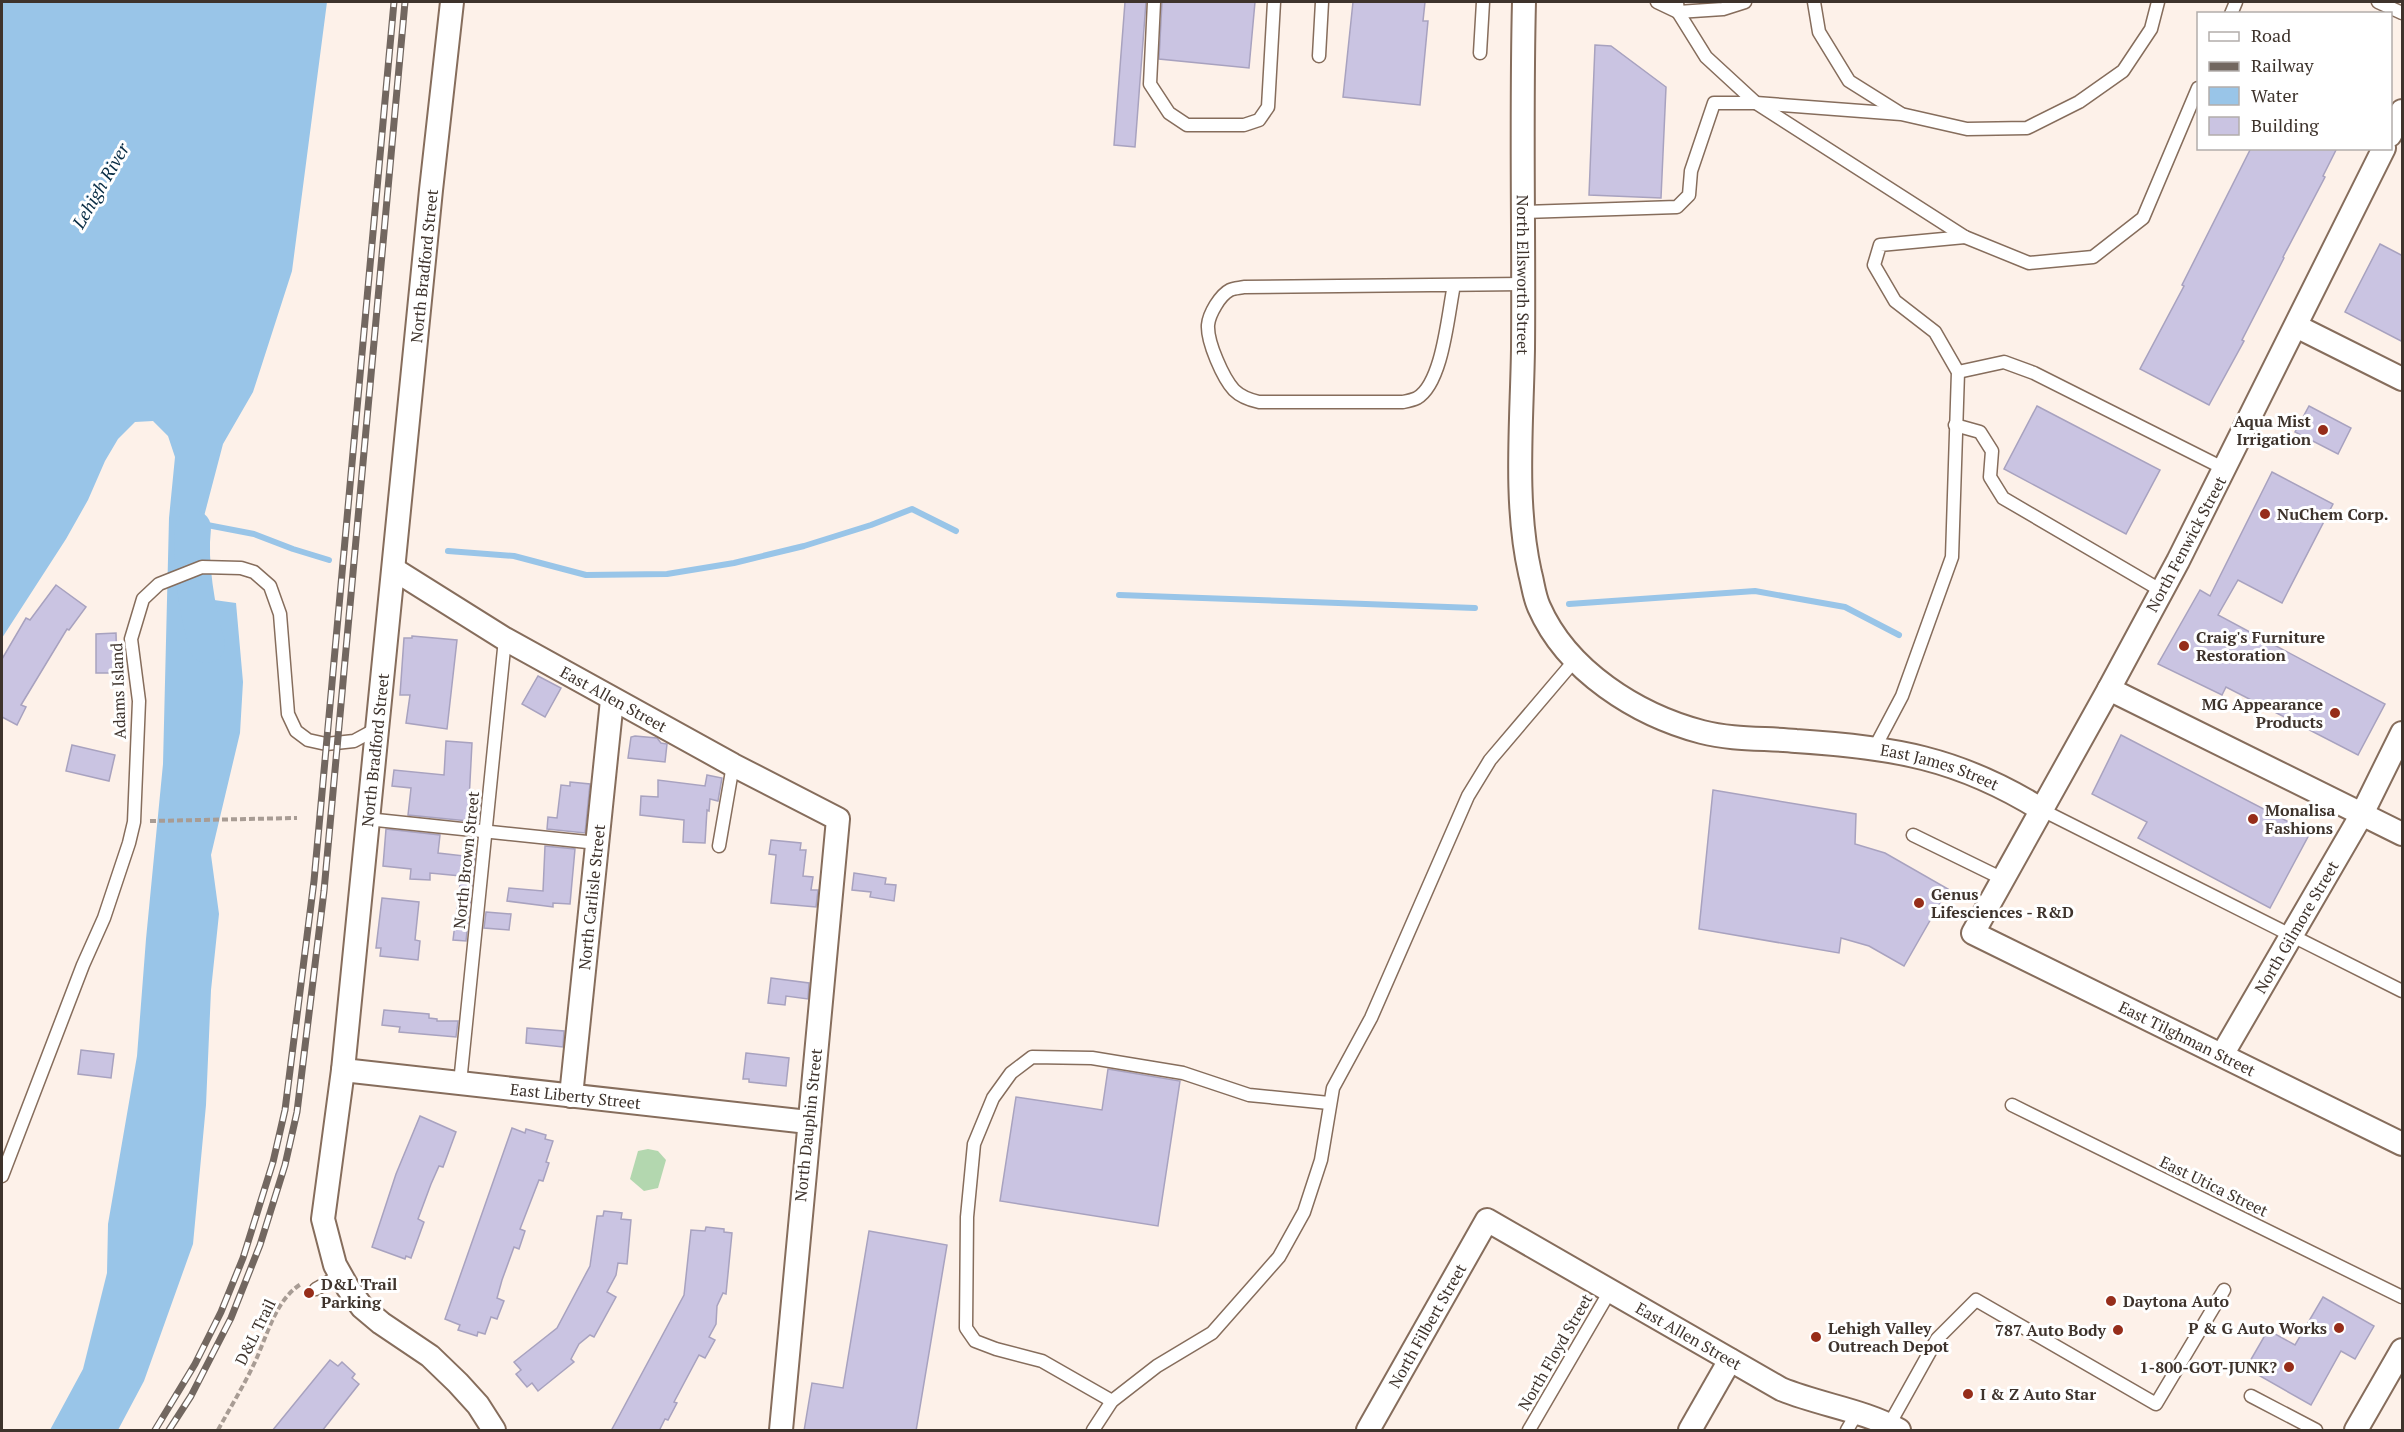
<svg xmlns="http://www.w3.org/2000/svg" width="2404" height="1432" font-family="'PT Serif',serif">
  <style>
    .green { fill: #b3d7af }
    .water { fill: #99c5e8 }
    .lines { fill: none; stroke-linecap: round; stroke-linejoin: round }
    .stream { stroke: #99c5e8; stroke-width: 6 }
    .river { stroke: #99c5e8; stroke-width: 36 }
    .building { fill: #cac4e2; stroke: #a8a2bf; stroke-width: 1.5 }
    .service-casing { stroke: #866d5c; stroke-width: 15 }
    .minor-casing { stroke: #866d5c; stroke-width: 26 }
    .path { stroke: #a89c94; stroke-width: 4; stroke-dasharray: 6 3; stroke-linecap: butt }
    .service { stroke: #fff; stroke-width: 12 }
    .minor { stroke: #fff; stroke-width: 22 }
    .rail-casing { stroke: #726760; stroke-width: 7 }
    .rail { stroke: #fff; stroke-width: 4.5; stroke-dasharray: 14; stroke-linecap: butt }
    .poi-dot { fill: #962d1a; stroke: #fff; stroke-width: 2 }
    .labels { text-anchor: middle; stroke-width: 6; stroke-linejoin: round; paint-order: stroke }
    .street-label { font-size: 16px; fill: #3e332c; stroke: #fff }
    .poi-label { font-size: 16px; font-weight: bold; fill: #3e332c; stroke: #fff; text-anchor: start }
    .water-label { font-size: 18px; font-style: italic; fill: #092d45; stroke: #fff }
  </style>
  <rect width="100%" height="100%" fill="#fdf1e9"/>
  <path class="green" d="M648,1149L658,1151L666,1160L658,1188L644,1191L630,1179L638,1151Z"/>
  <path class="water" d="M2,2H327L292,271L253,392L223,444L202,524L192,597L236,603L243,682L240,733L211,855L219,914L211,990L206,1105L193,1244L144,1381L118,1430H50L83,1369L107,1273L108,1224L137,1056L146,939L163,764L169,518L175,457L168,436L153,421L135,422L118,439L105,461L88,500L66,539L2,638Z"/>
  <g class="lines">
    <g class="stream">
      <path d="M195,521L202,524L254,534L293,549L329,560"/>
      <path d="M448,551L514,556L586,575L667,574L734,563L804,546L871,525L912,509L956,531"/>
      <path d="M1119,595L1475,608"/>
      <path d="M1569,604L1755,591L1845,607L1899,635"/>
    </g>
    <path class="river" d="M193,528C189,563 197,610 207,645"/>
  </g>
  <g class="building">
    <path d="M1125,2H1146L1135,147L1114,145Z"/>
    <path d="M1162,2H1255L1249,68L1159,59Z"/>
    <path d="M1353,2H1425L1423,21H1428L1420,105L1343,97Z"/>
    <path d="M1595,45L1611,46L1666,87L1661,198L1589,195Z"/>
    <path d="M2251,148H2337L2323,176L2325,177L2283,257L2284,258L2242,340L2244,341L2209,405L2140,369L2184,286L2182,285Z"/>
    <path d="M2380,244L2403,256V342L2345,312Z"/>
    <path d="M2037,406L2160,470L2126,534L2004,469Z"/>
    <path d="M2309,406L2351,428L2338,454L2295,432Z"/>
    <path d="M2272,472L2333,504L2282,603L2238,580L2218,615L2385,704L2358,755L2226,687L2222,695L2158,664L2200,590L2210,596Z"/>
    <path d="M56,585L86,607L69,630L67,629L21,705L26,707L17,725L2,717V659L26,618L30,620Z"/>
    <path d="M116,633L117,673H96V634Z"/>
    <path d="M412,636L457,640L447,729L406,723L410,695H400L404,638H412Z"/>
    <path d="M538,676L561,688L545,717L522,704Z"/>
    <path d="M2121,735L2310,833L2270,908L2138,838L2147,822L2092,794Z"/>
    <path d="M635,736L657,738L661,743L667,744L665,762L628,758L631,737Z"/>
    <path d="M446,741L472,743L469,801L480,803L478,822L408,815L411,788L392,786L394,770L444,775Z"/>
    <path d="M72,745L115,755L109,781L66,771Z"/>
    <path d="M707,775L722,778L718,801L710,799L709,811L707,810L705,843L683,842L684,820L640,815L641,796L658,797V780L705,786Z"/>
    <path d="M570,782L590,784L585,833L547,829L548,817L557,818L561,785L570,786Z"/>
    <path d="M1713,790L1856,814L1855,844L1885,853L1948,889L1904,966L1869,946L1841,938L1839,953L1699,929Z"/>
    <path d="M386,829L440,835L438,853L464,856L465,846L476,847L466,941L453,940L461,876L430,873V880L410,879L411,869L383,866Z"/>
    <path d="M771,840L801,843L800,850H806L803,876L813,877L811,890H818L816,907L771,903L776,855L769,854Z"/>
    <path d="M545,846L575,849L570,904L553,903V907L507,901L509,888L543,891Z"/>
    <path d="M854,873L886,878L885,884L896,885L894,901L870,897L871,892L852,890Z"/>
    <path d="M382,898L419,902L415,940L420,941L418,960L380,956L381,948H376Z"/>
    <path d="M486,912L511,914L509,930L484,928Z"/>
    <path d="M771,978L809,983L808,999L786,996L785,1005L768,1003Z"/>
    <path d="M384,1010L429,1014V1018L437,1019V1021H458L456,1037L399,1032L400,1027L382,1025Z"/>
    <path d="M527,1028L564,1031L563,1047L526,1043Z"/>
    <path d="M81,1050L114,1054L111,1078L78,1074Z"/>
    <path d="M746,1053L789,1058L786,1086L749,1082V1079H743Z"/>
    <path d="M1108,1069L1180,1081L1158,1226L1000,1201L1016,1097L1102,1110Z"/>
    <path d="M420,1116L456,1132L443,1167L439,1166L431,1184L418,1219L424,1222L411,1258L406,1256L405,1259L372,1247L396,1174Z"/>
    <path d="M512,1128L525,1133L526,1129L546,1135L545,1139L553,1141L546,1162L549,1163L543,1181L539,1180L520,1229L525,1231L519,1249L514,1247L502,1280L497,1298L504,1301L497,1319L491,1317L485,1334L478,1332L477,1336L458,1330L460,1325L445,1319Z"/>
    <path d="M604,1211L622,1213L621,1219L631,1220L627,1264L618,1263L616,1275L607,1292L616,1297L594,1337L590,1335L579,1344L571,1359L574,1362L538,1391L532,1383L527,1387L516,1374L521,1370L514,1362L557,1328L590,1266L597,1216H603Z"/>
    <path d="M706,1227L724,1229V1232L732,1233L726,1294L723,1293L717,1306L716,1324L709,1337L715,1340L705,1358L699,1355L674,1402L677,1403L668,1420L665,1419L659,1431H611L684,1295L691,1230L705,1231Z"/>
    <path d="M869,1231L947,1245L916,1431H804L812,1383L843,1388Z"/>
    <path d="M2323,1297L2374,1326L2355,1359L2341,1351L2311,1405L2246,1368L2268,1330L2295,1345Z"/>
    <path d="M330,1360L338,1366L342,1362L355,1374L352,1378L359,1384L322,1431H272Z"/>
  </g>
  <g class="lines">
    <g class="service-casing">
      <g id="service">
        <path d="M1154,2L1150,84L1169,113L1187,125H1244L1259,120L1268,107L1274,2"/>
        <path d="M1657,2L1678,12L1723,9L1745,2"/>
        <path d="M1677,2L1678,12L1706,57L1756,103L1965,237L2029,263L2093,257L2143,218L2198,88"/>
        <path d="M1814,2L1819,32L1849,81L1900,113"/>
        <path d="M2378,2L2402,13"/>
        <path d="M2231,14L2236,2"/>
        <path d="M1480,53L1483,2"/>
        <path d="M1319,56L1322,2"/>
        <path d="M1524,212L1677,207L1689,195L1691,171L1714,103H1756L1901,114L1967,129L2027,128L2079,102L2123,71L2151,29L2158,2"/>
        <path d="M1454,285C1448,313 1443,383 1417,398C1413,400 1408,401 1403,402H1259C1250,400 1241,397 1234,390C1223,378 1207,342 1208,325C1209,314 1220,295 1230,290C1234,288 1240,288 1244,287L1523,284"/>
        <path d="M1958,372L2004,362L2034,373L2225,469"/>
        <path d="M1955,425L1980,432L1992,451L1990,477L2003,498L2162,591"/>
        <path d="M1874,749L1902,696L1952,557L1958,372L1935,332L1895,301L1874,265L1880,245L1965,237"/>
        <path d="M2042,810L2402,991"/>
        <path d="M367,819L597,843"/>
        <path d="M1913,835L2003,879"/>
        <path d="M719,846L733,765"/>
        <path d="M460,1083L505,639"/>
        <path d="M2012,1105L2402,1297"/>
        <path d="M2,1176L83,965L104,918L129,843L134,822L139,701L131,639L143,599L159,584L202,567L241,568L254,572L270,586L280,614L288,714L296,731L308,740L326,744L354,741L378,728"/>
        <path d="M316,1289L341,1275"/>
        <path d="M2251,1396L2316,1430"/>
        <path d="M1112,1401L1042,1361L996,1349L975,1341L966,1328L967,1217L974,1144L993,1098L1011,1073L1032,1057L1092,1058L1183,1073L1249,1095L1329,1103"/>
        <path d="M1889,1425L1937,1339L1976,1300L2156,1404L2224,1290"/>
        <path d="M1093,1430L1112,1401L1157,1366L1212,1333L1279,1257L1304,1212L1321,1160L1333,1088L1371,1018L1468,796L1490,760L1575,660"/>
        <path d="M1529,1430L1610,1291"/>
        <path d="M1847,1430L1857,1413"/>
      </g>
    </g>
    <g class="minor-casing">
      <g id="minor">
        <path d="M452,2L431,190L343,1070L323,1219L335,1265L348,1288L362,1307L381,1323L430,1356L458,1383L478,1405L494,1430"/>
        <path id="s1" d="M1524,2C1521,117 1524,233 1523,349C1522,421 1514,502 1530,573C1533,584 1534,596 1539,607C1567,671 1637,715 1702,732C1733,740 1765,738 1796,741C1892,747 1959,758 2042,810"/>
        <path d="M2390,135L2402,111"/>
        <path id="s2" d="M2384,148L2178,561L2109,689L1973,933L2402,1144"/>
        <path d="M2296,326L2402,379"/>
        <path id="s3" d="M395,570L505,639L733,765L838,819L781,1430"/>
        <path d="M2109,689L2402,834"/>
        <path id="s4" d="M2222,1055L2362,814L2402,733"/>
        <path id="s5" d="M343,1070L808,1122"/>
        <path id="s6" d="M571,1096L612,700"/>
        <path id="s7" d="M1368,1430L1487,1220L1781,1389C1820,1405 1863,1410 1899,1430"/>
        <path d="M1690,1430L1730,1360"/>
        <path d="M2356,1430L2402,1350"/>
      </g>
    </g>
    <g class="path">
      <path d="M150,821L297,818"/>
      <path d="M218,1430C230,1408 243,1387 254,1364C267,1337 275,1300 301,1284"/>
    </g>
    <use href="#service" class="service"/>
    <use href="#minor" class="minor"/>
    <g class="rail-casing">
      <g id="rail">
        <path d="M155,1430L195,1364L221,1312L243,1258L273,1162L285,1110L314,881L394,2"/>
        <path d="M169,1430L191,1396L231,1318L260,1245L285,1165L297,1112L324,891L405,2"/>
      </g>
    </g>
    <use href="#rail" class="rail"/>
  </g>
  <g class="poi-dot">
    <circle cx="2323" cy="430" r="6"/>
    <circle cx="2265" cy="514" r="6"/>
    <circle cx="2184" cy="646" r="6"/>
    <circle cx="2335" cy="713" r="6"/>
    <circle cx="2253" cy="819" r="6"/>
    <circle cx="1919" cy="903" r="6"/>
    <circle cx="309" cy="1293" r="6"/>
    <circle cx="2111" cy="1301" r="6"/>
    <circle cx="2339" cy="1328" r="6"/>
    <circle cx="2118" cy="1330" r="6"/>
    <circle cx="1816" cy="1337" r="6"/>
    <circle cx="2289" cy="1367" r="6"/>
    <circle cx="1968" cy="1394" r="6"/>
  </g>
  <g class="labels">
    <g class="street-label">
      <text transform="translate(424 266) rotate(-84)" y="6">North Bradford Street</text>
      <text dy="6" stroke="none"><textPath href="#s1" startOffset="273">North Ellsworth Street</textPath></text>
      <text transform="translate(2186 544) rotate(-62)" y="6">North Fenwick Street</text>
      <text transform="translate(118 691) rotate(-92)" y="6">Adams Island</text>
      <text dy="6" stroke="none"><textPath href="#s3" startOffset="254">East Allen Street</textPath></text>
      <text transform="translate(375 750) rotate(-84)" y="6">North Bradford Street</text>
      <text dy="6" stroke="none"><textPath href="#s1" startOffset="1060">East James Street</textPath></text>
      <text transform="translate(466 860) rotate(-84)" y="6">North Brown Street</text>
      <text dy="6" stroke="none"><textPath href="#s6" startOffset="200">North Carlisle Street</textPath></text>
      <text dy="6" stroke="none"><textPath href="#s4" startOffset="148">North Gilmore Street</textPath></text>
      <text dy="6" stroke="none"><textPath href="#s2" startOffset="1125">East Tilghman Street</textPath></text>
      <text dy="6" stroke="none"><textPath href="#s5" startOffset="234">East Liberty Street</textPath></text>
      <text transform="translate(808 1125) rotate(-84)" y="6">North Dauphin Street</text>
      <text transform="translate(2214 1186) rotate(26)" y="6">East Utica Street</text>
      <text dy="6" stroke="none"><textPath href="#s7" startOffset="120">North Filbert Street</textPath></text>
      <text transform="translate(255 1332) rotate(-64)" y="6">D&amp;L Trail</text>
      <text dy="6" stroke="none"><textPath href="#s7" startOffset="474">East Allen Street</textPath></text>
      <text transform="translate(1555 1352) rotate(-60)" y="6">North Floyd Street</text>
    </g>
    <g class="poi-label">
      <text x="2311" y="427" text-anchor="end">Aqua Mist<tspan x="2311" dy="18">Irrigation</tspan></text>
      <text x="2277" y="520">NuChem Corp.</text>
      <text x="2196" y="643">Craig's Furniture<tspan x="2196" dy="18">Restoration</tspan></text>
      <text x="2323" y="710" text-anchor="end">MG Appearance<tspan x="2323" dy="18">Products</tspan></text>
      <text x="2265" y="816">Monalisa<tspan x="2265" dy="18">Fashions</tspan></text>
      <text x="1931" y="900">Genus<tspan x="1931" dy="18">Lifesciences - R&amp;D</tspan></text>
      <text x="321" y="1290">D&amp;L Trail<tspan x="321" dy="18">Parking</tspan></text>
      <text x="2123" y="1307">Daytona Auto</text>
      <text x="1828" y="1334">Lehigh Valley<tspan x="1828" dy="18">Outreach Depot</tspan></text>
      <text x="2327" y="1334" text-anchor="end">P &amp; G Auto Works</text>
      <text x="2106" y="1336" text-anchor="end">787 Auto Body</text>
      <text x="2277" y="1373" text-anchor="end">1-800-GOT-JUNK?</text>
      <text x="1980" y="1400">I &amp; Z Auto Star</text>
    </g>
    <g class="water-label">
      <text transform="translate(101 186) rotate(-60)" y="6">Lehigh River</text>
    </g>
  </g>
  <rect width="2404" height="1432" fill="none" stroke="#3e332c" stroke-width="6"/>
  <rect x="2197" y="12" width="195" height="138" fill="#ffffff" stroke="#b2adab" stroke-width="1.5"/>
  <rect x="2209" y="32" width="30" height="9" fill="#ffffff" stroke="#b2adab" stroke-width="1.5"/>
  <text x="2251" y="42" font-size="18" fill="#3e332c">Road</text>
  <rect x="2209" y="62" width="30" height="9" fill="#726760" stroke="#b2adab" stroke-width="1.5"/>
  <text x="2251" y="72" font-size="18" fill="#3e332c">Railway</text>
  <rect x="2209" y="87" width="30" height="18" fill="#99c5e8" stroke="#b2adab" stroke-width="1.5"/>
  <text x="2251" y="102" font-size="18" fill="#3e332c">Water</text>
  <rect x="2209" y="117" width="30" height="18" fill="#cac4e2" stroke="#b2adab" stroke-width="1.5"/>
  <text x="2251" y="132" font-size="18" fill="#3e332c">Building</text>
</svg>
